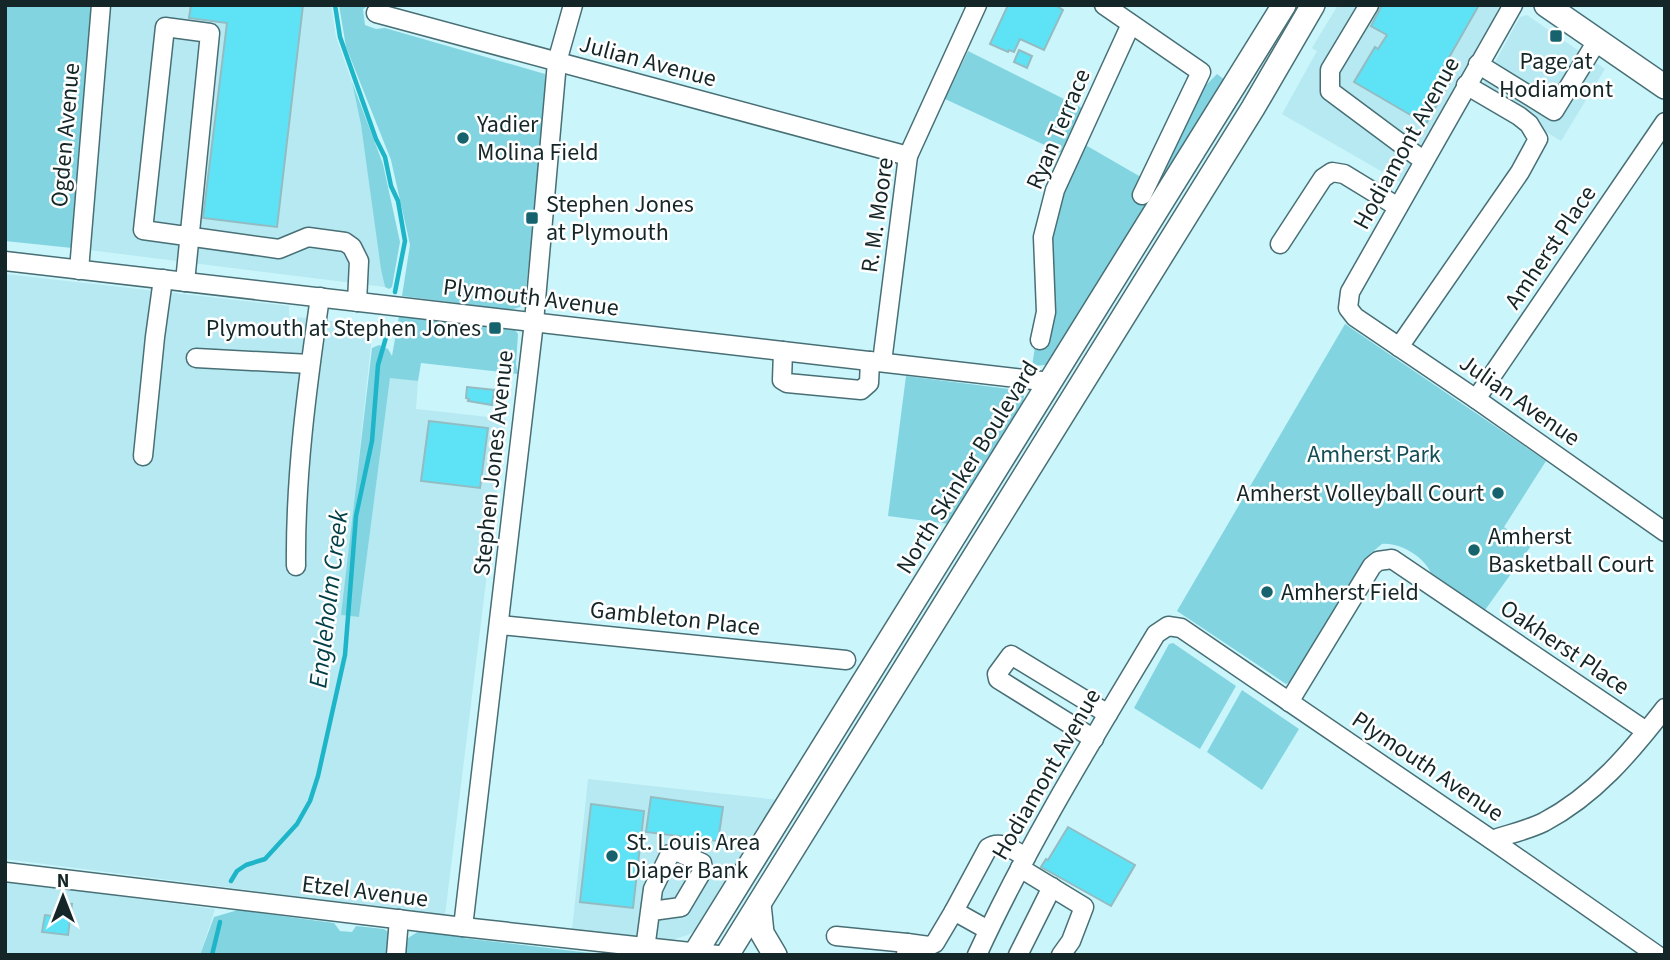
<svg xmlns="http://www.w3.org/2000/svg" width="1670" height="960" font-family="'Source Sans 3',sans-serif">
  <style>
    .built { fill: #b6e9f1 }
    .green { fill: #83d4e1 }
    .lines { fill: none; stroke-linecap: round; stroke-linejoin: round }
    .stream { stroke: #1eb5c8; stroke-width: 4.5 }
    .building { fill: #5ee3f6; stroke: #93bcc2; stroke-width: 2 }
    .minor-casing { stroke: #486f75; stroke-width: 21 }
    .major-casing { stroke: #486f75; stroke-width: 26 }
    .minor { stroke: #fff; stroke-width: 18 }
    .major { stroke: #fff; stroke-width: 23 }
    .poi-dot { fill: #16636d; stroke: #fff; stroke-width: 2.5 }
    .labels { text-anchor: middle; stroke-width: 5; stroke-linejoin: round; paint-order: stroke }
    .street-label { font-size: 24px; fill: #152628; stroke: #fff }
    .poi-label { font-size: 24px; fill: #152628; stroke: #fff; text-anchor: start }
    .park-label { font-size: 24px; fill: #134e56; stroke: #fff }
    .water-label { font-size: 26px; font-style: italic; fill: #003f47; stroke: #fff }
  </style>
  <rect width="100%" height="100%" fill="#caf5fb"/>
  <g class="built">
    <path d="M108,5H331L336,37L352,82L361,125L385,287L89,250Z"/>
    <path d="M1338,5H1499L1497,15L1400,182L1282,114L1317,51L1312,48Z"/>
    <path d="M1527,15L1605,69L1561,141L1479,91L1520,17Z"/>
    <path d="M5,274L289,306V316L373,326L342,615L359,617L390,377L418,381L416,409L506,419L445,915L5,859Z"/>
    <path d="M588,779L779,800L698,928L688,935L668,941L572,930Z"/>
    <path d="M5,881L215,909L200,955H5Z"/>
  </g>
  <g class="green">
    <path d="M5,5H91L72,248L5,241Z"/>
    <path d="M339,5H369L363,9L365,25L376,29L385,28L545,74L549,85L525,298L520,307L510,310L402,296L410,245L407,231L391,160L346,47Z"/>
    <path d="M968,51L1086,110L1066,155L945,99Z"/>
    <path d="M1217,74L1225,80L1050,362L1045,365L1032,366L1035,347H1045C1051,308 1047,270 1053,231C1057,201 1071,171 1082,143L1153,184L1205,86Z"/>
    <path d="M352,82L383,164L400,242L392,287L389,289L385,287L381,269L361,125Z"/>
    <path d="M399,316L515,330L518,334L516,364L518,374L421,363L418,381L390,378L359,617L341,615L372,348L379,345L388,349L392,356Z"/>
    <path d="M1345,324L1546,461L1504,527L1531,546L1485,610L1431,573C1424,557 1400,542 1382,544L1371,553L1293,680L1286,684L1177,611Z"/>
    <path d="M906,376L1017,390L1024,396L1023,405L949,524L888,516Z"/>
    <path d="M1173,643L1236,686L1200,749L1134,708L1169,644Z"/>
    <path d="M1242,690L1299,729L1262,790L1207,752Z"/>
    <path d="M238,910L334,923L340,931L352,932L356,926L384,929L388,932L387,955H200L214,917Z"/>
    <path d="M419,931L459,935L463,938L607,955H405L408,938Z"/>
  </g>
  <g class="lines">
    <g class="stream">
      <path d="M335,5L340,37L376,139L385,157L391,186L398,201L405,241L395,292"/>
      <path d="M231,881L237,871L246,865L265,859L297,824L310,801L318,776L345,655L356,516L372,441L378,365L389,327"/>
      <path d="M212,955L220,922"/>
    </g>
  </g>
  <g class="building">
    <path d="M191,5H303L277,227L203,218L227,23L189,18Z"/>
    <path d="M1008,5H1055L1063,10L1044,50L1020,39L1014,52L1009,50L1008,52L990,44Z"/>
    <path d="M1382,5H1479L1443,68L1454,75L1426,124L1354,82L1375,47L1378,49L1387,35L1371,26Z"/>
    <path d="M1019,50L1032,56L1027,68L1014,62Z"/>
    <path d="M467,387L494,390L492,405L468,401L469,399L466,398Z"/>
    <path d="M429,421L488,428L480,488L421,481Z"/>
    <path d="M651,797L723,807L718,841L646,832Z"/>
    <path d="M591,804L644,811L633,908L580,902Z"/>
    <path d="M1068,827L1135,865L1111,906L1041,867L1046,859L1048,860Z"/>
    <path d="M61,903L72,904L68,935L42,932L45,915L60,917Z"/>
  </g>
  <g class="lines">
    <g class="minor-casing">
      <g id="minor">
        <path d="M1104,5L1201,72L1142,195"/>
        <path d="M1369,5L1330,70V91L1424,161"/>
        <path d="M1513,5L1350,292L1348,308L1355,317L1476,399L1665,532"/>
        <path d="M376,13L908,156"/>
        <path d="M1478,64L1554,111L1597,41"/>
        <path d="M1280,244L1323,178L1332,172L1344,174L1398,207"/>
        <path d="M5,261L1050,382"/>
        <path d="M79,270L101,5"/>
        <path d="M185,282L210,33L165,27L143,230L279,249L308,237L345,242L352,247L359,261L357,302"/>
        <path d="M1040,340L1046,312L1043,237L1055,190L1131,24"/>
        <path d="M1399,347L1520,172L1538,139L1529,124L1519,116L1466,85"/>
        <path d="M783,351L782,380L787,383L861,390L869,383L870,361"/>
        <path d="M196,358L310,364"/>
        <path d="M882,362L908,156L977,5"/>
        <path d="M1476,399L1665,122"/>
        <path d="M143,456L155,337L163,279"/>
        <path d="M296,566C295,476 307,387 320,297"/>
        <path d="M500,625L846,660"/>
        <path d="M1289,702L1372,566L1378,561L1392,559L1646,731"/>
        <path d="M1094,739L998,679L997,674L1011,655L1108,714"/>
        <path d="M1492,840C1509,834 1528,830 1544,822C1595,795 1630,753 1665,708"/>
        <path d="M1020,868L1084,907L1071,941L1061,955"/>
        <path d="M5,872L463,927L718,955"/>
        <path d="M954,911L988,848C1001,839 1014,851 1026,857"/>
        <path d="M463,927L534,322L557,62L573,5"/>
        <path d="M836,936L907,943"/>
        <path d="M645,949L653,889L670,854L678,852L702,863L703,870L681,907L652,911"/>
        <path d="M396,955L399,919"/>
        <path d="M906,955L907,943L929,946L935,943L954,911L988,930"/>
        <path d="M977,955C1028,844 1093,739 1156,634L1168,626L1181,628L1492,840L1657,955"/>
        <path d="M1018,955L1052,887"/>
      </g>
    </g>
    <g class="major-casing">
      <g id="major">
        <path d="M1546,5L1665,87"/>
        <path d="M759,904L762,933L775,955"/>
        <path d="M694,955L1284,5"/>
        <path d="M727,955L1253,108L1313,5"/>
      </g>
    </g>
    <use href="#minor" class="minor"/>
    <use href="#major" class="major"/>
  </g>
  <g class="poi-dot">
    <rect x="1549" y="29" width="14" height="14" rx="3.5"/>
    <circle cx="463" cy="138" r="7"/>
    <rect x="525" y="211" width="14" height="14" rx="3.5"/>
    <rect x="488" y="321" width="14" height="14" rx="3.5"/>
    <circle cx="1498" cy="493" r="7"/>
    <circle cx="1474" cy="550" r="7"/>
    <circle cx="1267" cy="592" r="7"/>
    <circle cx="612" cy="856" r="7"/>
  </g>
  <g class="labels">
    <g class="street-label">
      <text transform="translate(648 61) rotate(15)" y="8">Julian Avenue</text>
      <text transform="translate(1058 129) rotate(-67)" y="8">Ryan Terrace</text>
      <text transform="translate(65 135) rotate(-85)" y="8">Ogden Avenue</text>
      <text transform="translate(1406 143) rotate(-61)" y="8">Hodiamont Avenue</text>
      <text transform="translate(877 215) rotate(-82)" y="8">R. M. Moore</text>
      <text transform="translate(1550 247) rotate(-56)" y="8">Amherst Place</text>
      <text transform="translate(531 297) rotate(7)" y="8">Plymouth Avenue</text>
      <text transform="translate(1520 400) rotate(35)" y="8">Julian Avenue</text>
      <text transform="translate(493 463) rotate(-84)" y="8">Stephen Jones Avenue</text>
      <text transform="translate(967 467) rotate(-58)" y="8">North Skinker Boulevard</text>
      <text transform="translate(675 618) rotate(6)" y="8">Gambleton Place</text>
      <text transform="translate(1565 647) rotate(34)" y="8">Oakherst Place</text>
      <text transform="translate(1428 766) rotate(34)" y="8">Plymouth Avenue</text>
      <text transform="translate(1046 774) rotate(-60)" y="8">Hodiamont Avenue</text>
      <text transform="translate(365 891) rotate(7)" y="8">Etzel Avenue</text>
    </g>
    <g class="poi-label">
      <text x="1556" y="69" text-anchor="middle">Page at<tspan x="1556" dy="28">Hodiamont</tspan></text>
      <text x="477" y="132">Yadier<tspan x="477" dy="28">Molina Field</tspan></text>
      <text x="546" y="212">Stephen Jones<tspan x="546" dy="28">at Plymouth</tspan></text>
      <text x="481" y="336" text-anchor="end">Plymouth at Stephen Jones</text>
      <text x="1484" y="501" text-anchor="end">Amherst Volleyball Court</text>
      <text x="1488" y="544">Amherst<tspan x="1488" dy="28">Basketball Court</tspan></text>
      <text x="1281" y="600">Amherst Field</text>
      <text x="626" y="850">St. Louis Area<tspan x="626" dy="28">Diaper Bank</tspan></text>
    </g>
    <g class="park-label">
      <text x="1374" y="462">Amherst Park</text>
    </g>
    <g class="water-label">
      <text transform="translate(328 599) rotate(-83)" y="9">Engleholm Creek</text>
    </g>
  </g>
  <rect width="1670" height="960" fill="none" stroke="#152628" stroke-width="14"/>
  <g transform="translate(63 897)" stroke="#ffffff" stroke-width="5" paint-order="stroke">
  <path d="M0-5L12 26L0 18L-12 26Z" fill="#152628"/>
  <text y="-10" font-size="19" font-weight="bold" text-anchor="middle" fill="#152628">N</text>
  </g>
</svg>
